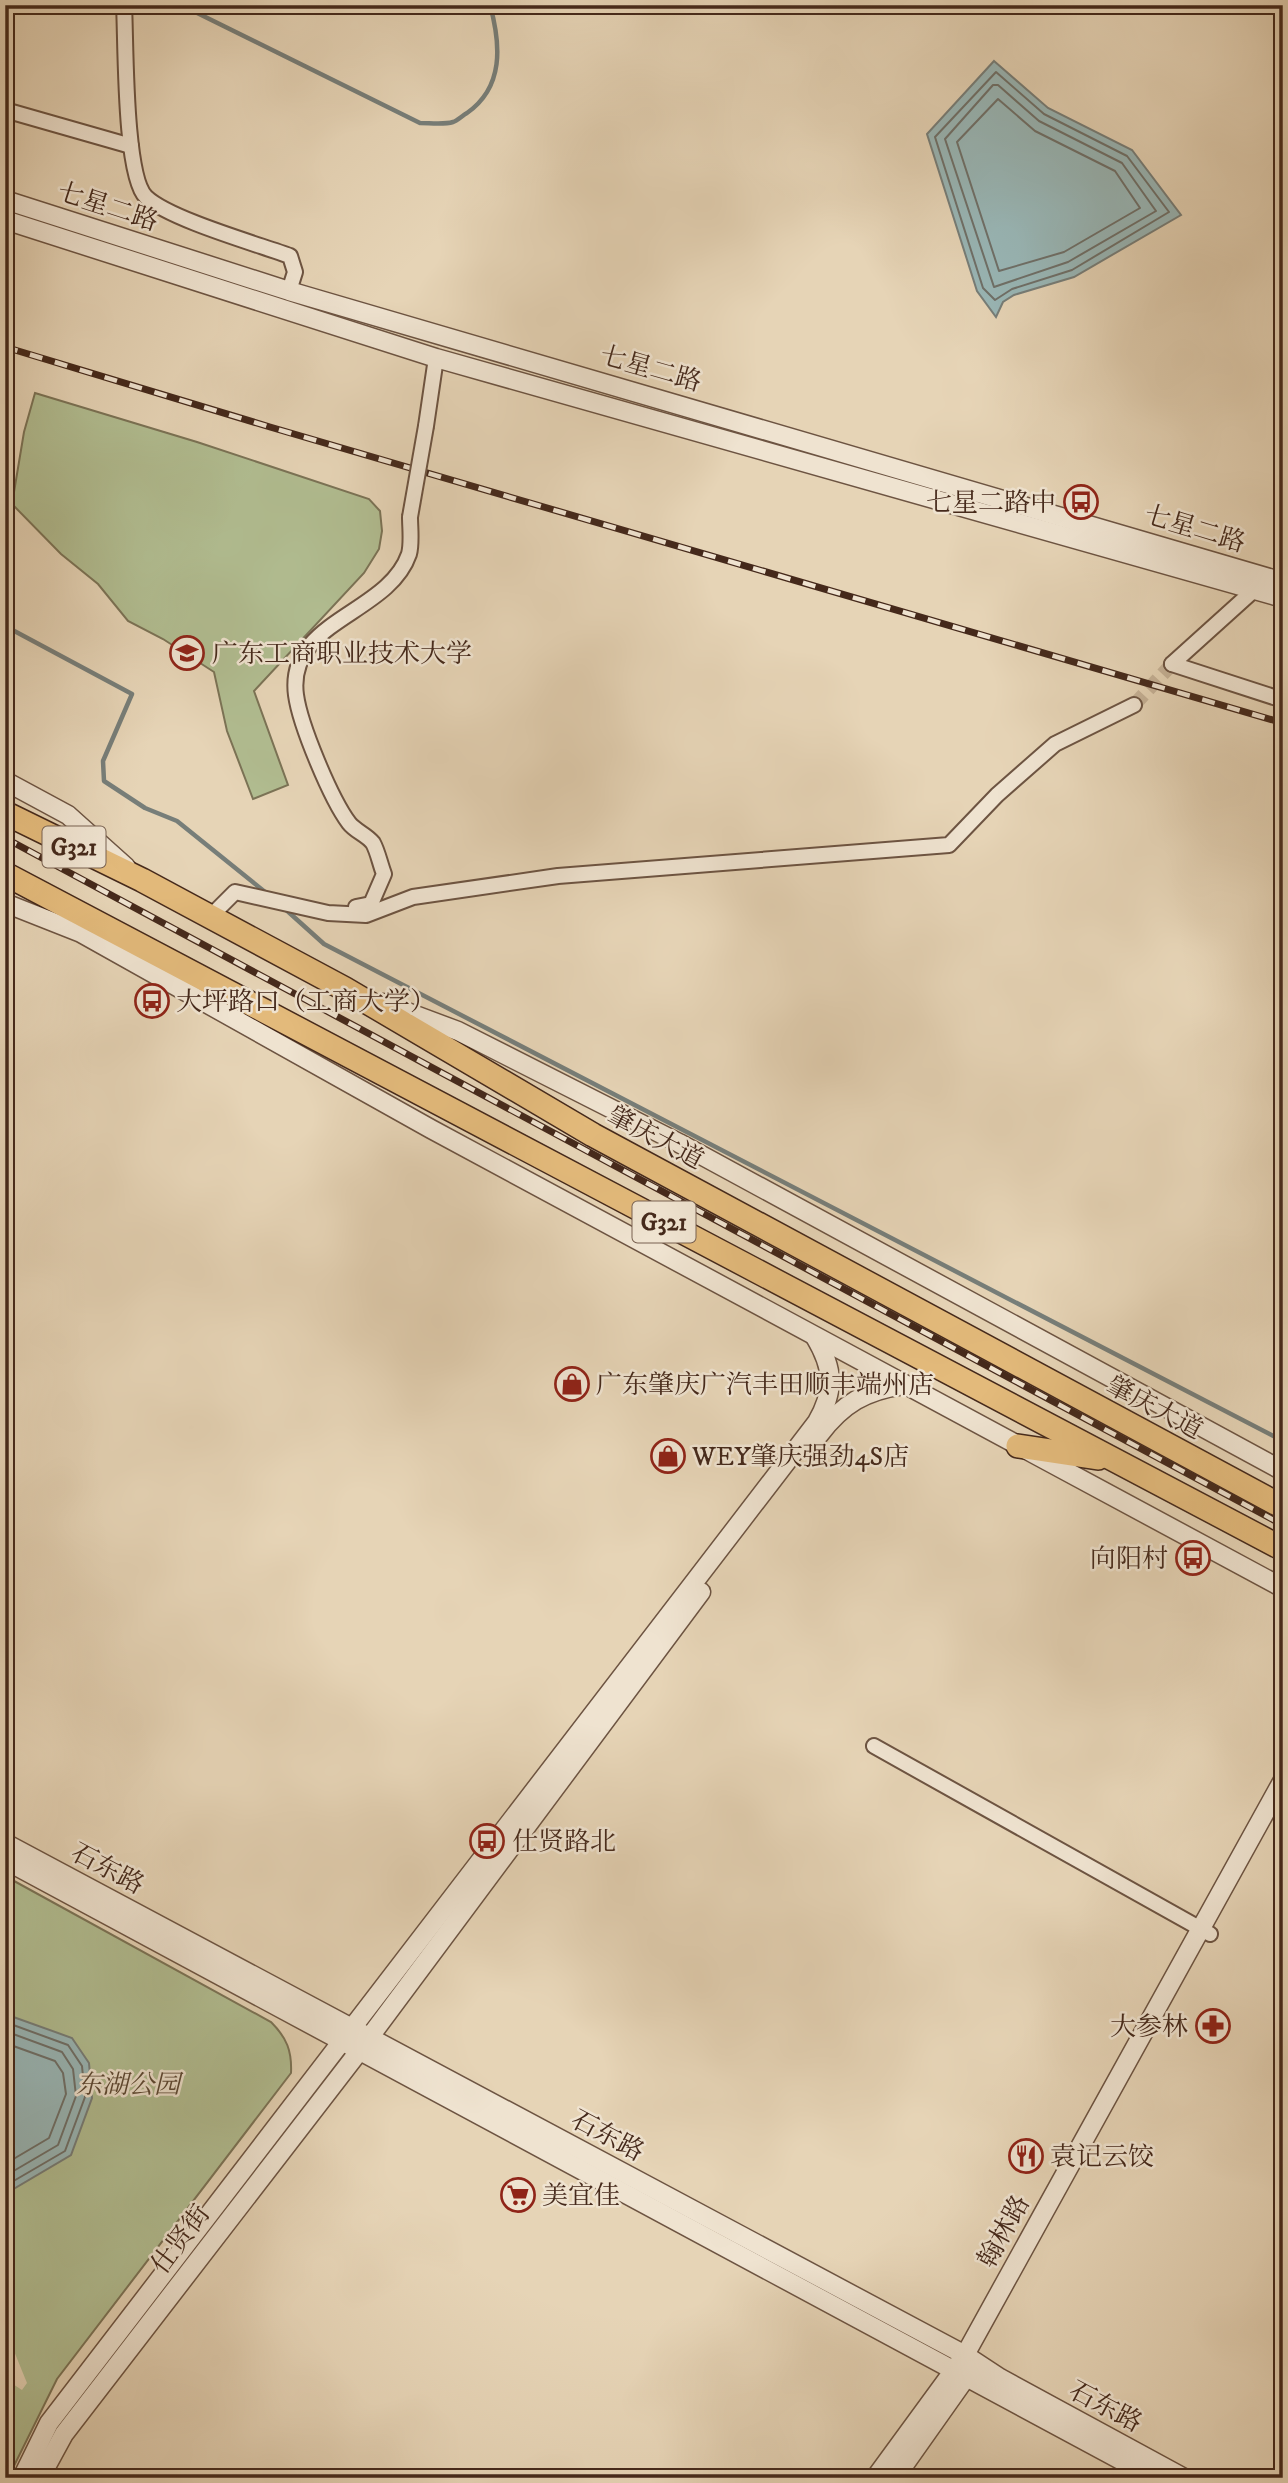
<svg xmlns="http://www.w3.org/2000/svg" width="1288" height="2483" font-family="'IM FELL DW Pica','Noto Serif SC',serif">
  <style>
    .green { fill: #b1bd91; stroke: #7b7356; stroke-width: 2 }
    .water { fill: #99b7b7; stroke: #777e79; stroke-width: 2 }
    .pier { fill: #e6d4b6 }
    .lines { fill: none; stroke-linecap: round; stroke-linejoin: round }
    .shore { stroke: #6f7069; stroke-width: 2 }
    .stream { stroke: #777e79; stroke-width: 4.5 }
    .minor-tunnel { stroke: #c6b297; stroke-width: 14; stroke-dasharray: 14 7; stroke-linecap: butt }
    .minor-casing { stroke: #6d5442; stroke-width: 18 }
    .tertiary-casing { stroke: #6d5442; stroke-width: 21 }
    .trunk-casing { stroke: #45291b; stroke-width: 26 }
    .minor { stroke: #efe3d0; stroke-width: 14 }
    .tertiary { stroke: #efe3d0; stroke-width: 18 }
    .trunk { stroke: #e3ba7b; stroke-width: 23 }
    .rail-casing { stroke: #45291b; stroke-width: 7 }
    .rail { stroke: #efe3d0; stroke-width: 4.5; stroke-dasharray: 13; stroke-linecap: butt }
    .minor-bridge-casing { stroke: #6d5442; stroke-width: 18; stroke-linecap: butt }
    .minor-bridge { stroke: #efe3d0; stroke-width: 14 }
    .labels { text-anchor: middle; stroke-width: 5; stroke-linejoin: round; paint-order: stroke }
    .shield { fill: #efe3d0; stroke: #786151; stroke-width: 2 }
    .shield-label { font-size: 24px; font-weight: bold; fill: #45291b }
    .street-label { font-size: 26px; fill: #45291b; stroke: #efe3d0 }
    .poi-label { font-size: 26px; fill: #45291b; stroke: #efe3d0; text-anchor: start }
    .park-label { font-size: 26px; font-style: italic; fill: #5b4733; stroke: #efe3d0 }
  </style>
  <rect width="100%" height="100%" fill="#e6d4b6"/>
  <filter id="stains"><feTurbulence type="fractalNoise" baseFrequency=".00286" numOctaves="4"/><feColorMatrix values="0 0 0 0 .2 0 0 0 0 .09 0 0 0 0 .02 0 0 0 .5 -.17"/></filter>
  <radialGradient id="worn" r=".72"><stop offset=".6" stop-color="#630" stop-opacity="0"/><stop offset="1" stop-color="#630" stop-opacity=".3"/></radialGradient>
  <g class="green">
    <path d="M35,393L197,442L369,499L380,511L382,531L379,549L364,573L254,691L288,785L253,799L227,731L214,672L163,639L128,621L98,584L61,554L12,504L24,432Z"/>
    <path d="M5,1876L271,2022C287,2038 292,2051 291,2073L57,2379L8,2478H5Z"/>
  </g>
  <g class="water">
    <path d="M994,61L1048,108L1132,150L1181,215L1074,277L1014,295L1003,302L996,317L977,291L927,134Z"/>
    <path d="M5,2014L72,2038L89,2063L92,2098L71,2155L5,2194Z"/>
  </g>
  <path class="pier" d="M5,2329L27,2383L22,2390L5,2379Z"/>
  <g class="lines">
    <g class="shore">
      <path d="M996,72L1044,114L1127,156L1169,212L1072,270L1012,289L995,300L983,288L935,137Z"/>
      <path d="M993,85H998L1039,121L1122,163L1156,211L1068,262L994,287L945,139Z"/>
      <path d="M998,99L1035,131L1115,171L1140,208L1064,252L999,271L957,142Z"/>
      <path d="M5,2022L68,2045L82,2066L85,2097L65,2151L5,2186"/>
      <path d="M5,2031L62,2052L73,2069L76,2096L58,2145L5,2176"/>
      <path d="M5,2043L55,2061L63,2073L66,2094L49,2138L5,2164"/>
    </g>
    <g class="stream">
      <path d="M181,5L420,123C430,123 444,125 453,122C457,121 463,115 467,113C504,87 501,45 490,5"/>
      <path d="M5,626L132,694L103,761L104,781L145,808L177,821L270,896"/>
      <path d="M284,908L324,944L1283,1441"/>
    </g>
    <path class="minor-tunnel" d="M1134,705L1172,664"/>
    <g class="minor-casing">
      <g id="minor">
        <path d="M124,5C126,40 124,176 146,197C169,219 257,244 290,256L295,272L289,291"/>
        <path d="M5,110L131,146"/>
        <path d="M426,426L436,358"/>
        <path d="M1172,664L1283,700"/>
        <path d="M1172,664L1254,590"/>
        <path d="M356,907L371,904L384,874C380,864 378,852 373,843C367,835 355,831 349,823C331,799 300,725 296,695C286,620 388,615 409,554C412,543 410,528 410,517"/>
        <path d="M210,917L235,892L328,913L366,915L413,897L558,876L949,845L997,795L1055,744L1134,705"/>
        <path d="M874,1746L1210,1934"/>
      </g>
    </g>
    <g class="tertiary-casing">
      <g id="tertiary">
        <path d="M5,200L289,291L1283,582"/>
        <path d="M5,220L436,358L1283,598"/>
        <path d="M5,781L68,815L126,867"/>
        <path d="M5,903L81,933L431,1129L1283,1588"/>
        <path d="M383,1003L458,1031L679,1143L1283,1471"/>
        <path d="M819,1435C842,1404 866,1390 904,1385"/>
        <path d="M5,1843L965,2355L1000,2378L1184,2478"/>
        <path d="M5,1860L1154,2478"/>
        <path d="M22,2478L49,2423L817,1422C835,1390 834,1369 815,1337"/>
        <path d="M40,2478L64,2434L360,2050L701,1592"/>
        <path d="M875,2478L965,2355L1283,1780"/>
        <path d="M895,2478L972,2369"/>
      </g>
    </g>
    <g class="trunk-casing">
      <g id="trunk">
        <path d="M5,813L142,880L345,989L593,1135L1283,1507"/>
        <path d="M5,874L1283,1549"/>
        <path d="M1018,1446L1098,1458"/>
      </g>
    </g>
    <use href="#minor" class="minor"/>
    <use href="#tertiary" class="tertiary"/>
    <use href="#trunk" class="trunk"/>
    <g class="rail-casing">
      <g id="rail">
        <path d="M5,347L270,427L1283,723"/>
        <path d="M5,838L1283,1525"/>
      </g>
    </g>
    <use href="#rail" class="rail"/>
    <g class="minor-bridge-casing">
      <path id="minor-bridge" d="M410,517L426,426"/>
    </g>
    <use href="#minor-bridge" class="minor-bridge"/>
  </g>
  <defs>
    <g id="bus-ring" transform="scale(1.75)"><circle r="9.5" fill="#efe3d0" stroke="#8f2418" stroke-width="1.5"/><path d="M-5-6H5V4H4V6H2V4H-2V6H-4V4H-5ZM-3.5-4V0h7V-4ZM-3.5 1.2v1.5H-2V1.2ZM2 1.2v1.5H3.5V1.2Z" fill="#8f2418"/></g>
    <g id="university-ring" transform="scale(1.75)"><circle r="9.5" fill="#efe3d0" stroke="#8f2418" stroke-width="1.5"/><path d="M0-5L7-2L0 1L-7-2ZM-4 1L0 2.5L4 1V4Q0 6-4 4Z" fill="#8f2418"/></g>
    <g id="shop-ring" transform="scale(1.75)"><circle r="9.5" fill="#efe3d0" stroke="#8f2418" stroke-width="1.5"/><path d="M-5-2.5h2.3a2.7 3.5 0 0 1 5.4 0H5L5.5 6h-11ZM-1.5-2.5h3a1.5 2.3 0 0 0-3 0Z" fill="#8f2418"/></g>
    <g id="pharmacy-ring" transform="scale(1.75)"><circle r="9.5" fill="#efe3d0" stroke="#8f2418" stroke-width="1.5"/><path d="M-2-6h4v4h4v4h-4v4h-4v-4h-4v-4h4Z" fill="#8f2418"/></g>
    <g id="restaurant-ring" transform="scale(1.75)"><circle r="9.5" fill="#efe3d0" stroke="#8f2418" stroke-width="1.5"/><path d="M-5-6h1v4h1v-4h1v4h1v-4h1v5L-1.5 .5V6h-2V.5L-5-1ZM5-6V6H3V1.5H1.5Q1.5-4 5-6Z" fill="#8f2418"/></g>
    <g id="supermarket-ring" transform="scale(1.75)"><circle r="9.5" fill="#efe3d0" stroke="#8f2418" stroke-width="1.5"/><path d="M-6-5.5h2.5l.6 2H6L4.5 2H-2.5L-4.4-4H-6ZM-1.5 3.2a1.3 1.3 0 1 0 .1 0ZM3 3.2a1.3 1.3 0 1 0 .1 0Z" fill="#8f2418"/></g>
  </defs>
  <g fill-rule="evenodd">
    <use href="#bus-ring" x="1081" y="502"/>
    <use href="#university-ring" x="187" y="653"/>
    <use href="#bus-ring" x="152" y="1001"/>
    <use href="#shop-ring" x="572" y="1384"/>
    <use href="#shop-ring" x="668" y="1456"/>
    <use href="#bus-ring" x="1193" y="1558"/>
    <use href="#bus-ring" x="487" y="1841"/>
    <use href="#pharmacy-ring" x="1213" y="2026"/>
    <use href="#restaurant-ring" x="1026" y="2156"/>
    <use href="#supermarket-ring" x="518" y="2195"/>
  </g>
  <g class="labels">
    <g class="shield">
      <rect x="42.5" y="826.5" width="63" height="41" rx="5"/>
      <rect x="632.5" y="1201.5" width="63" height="41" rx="5"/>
    </g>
    <g class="shield-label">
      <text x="74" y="855">G321</text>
      <text x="664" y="1230">G321</text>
    </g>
    <g class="street-label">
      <text transform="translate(108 206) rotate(18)" y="9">七星二路</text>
      <text transform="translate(651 368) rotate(16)" y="9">七星二路</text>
      <text transform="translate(1195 528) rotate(17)" y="9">七星二路</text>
      <text transform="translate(656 1137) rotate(28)" y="9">肇庆大道</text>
      <text transform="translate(1155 1407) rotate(28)" y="9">肇庆大道</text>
      <text transform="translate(108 1868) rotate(28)" y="9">石东路</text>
      <text transform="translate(608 2135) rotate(28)" y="9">石东路</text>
      <text transform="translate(1003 2231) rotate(-61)" y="9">翰林路</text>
      <text transform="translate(180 2239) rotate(-53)" y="9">仕贤街</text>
      <text transform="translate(1106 2406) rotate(28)" y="9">石东路</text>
    </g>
    <g class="poi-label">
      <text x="1056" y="511" text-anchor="end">七星二路中</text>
      <text x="212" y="662">广东工商职业技术大学</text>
      <text x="176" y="1010">大坪路口（工商大学）</text>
      <text x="596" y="1393">广东肇庆广汽丰田顺丰端州店</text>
      <text x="692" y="1465">WEY肇庆强劲4S店</text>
      <text x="1168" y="1567" text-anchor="end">向阳村</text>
      <text x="512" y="1850">仕贤路北</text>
      <text x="1188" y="2035" text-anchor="end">大参林</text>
      <text x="1050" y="2165">袁记云饺</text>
      <text x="542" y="2204">美宜佳</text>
    </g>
    <g class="park-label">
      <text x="128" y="2093">东湖公园</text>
    </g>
  </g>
  <rect width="1288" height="2483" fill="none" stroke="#e6d4b6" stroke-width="28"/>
  <rect x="7" y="7" width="1274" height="2469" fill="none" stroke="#45291b" stroke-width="3.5"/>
  <rect x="14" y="14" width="1260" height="2455" fill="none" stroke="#45291b" stroke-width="2"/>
  <rect width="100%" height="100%" filter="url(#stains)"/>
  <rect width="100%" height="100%" fill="url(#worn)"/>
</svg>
